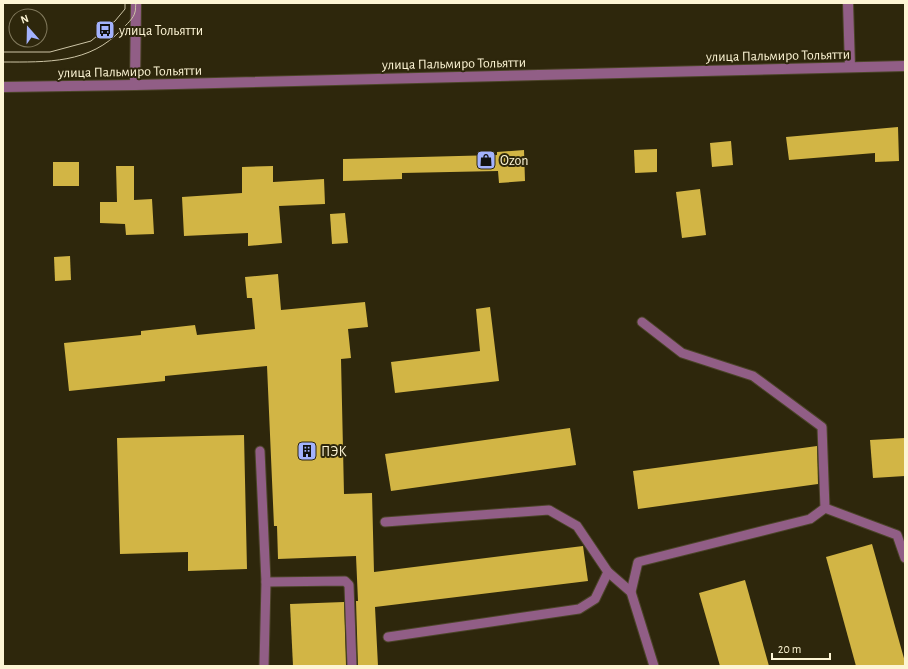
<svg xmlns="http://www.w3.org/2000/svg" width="908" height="669" font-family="'Alegreya Sans',sans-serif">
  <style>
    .building { fill: #d2b545 }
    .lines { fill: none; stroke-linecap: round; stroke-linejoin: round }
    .service-casing { stroke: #4b4428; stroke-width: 11 }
    .minor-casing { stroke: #4b4428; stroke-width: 12 }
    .tertiary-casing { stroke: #4b4428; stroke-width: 12 }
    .service { stroke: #915e86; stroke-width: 9 }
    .minor { stroke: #915e86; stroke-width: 10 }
    .tertiary { stroke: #915e86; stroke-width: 10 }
    .tram { stroke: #cdc5a6; stroke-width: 1 }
    .labels { text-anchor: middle; stroke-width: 4; stroke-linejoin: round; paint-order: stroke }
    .poi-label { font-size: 14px; fill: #fdf5d5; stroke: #2e270c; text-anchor: start }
    .street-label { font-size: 14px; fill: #fdf5d5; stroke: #2e270c }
  </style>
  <rect width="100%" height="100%" fill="#2e270c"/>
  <g class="building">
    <path d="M898,127L899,161L875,162V153L789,160L786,137Z"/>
    <path d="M731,141L733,165L712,167L710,143Z"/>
    <path d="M657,149V172L635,173L634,150Z"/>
    <path d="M524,150L525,181L499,183L498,171L402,173V179L343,181V159L497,155V152Z"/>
    <rect x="53" y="162" width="26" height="24"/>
    <path d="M116,166H134V200L152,199L154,234L126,235L125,224L100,223V202H117Z"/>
    <path d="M273,166V182L324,179L325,204L279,206L282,243L248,246V233L184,236L182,197L242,193V167Z"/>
    <path d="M700,189L706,235L682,238L676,192Z"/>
    <path d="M345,213L348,243L332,244L330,214Z"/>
    <path d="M70,256L71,280L55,281L54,257Z"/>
    <path d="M278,274L281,310L365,302L368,327L348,329L351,358L341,359L344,494L372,493L374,572L583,546L588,581L375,607L378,666H358L356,601H358L356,556L278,559L277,526H274L267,366L165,376V381L69,391L64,343L141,335V331L195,325L197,335L255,329L252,298H247L245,277Z"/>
    <path d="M490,307L499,381L395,393L391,362L480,351L476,309Z"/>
    <path d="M570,428L576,465L391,491L385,454Z"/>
    <path d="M244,435L247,569L188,571V552L120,554L117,438Z"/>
    <path d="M905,438V476L873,478L870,440Z"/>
    <path d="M817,446L818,484L638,509L633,471Z"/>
    <path d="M872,544L905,662V666H856L826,557Z"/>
    <path d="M745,580L769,666H720L699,593Z"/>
    <path d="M344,602L346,666H293L290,604Z"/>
  </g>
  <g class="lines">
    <g class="service-casing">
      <g id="service">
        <path d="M642,322L682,353L753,376L822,427L825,508L810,519L638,562L631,592L654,666"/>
        <path d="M260,451L266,582L264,666"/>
        <path d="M825,508L897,535L905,558"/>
        <path d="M385,522L549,510L577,526L608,572L631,592"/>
        <path d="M266,582L345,581L349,585L352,666"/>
        <path d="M388,637L579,609L595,599L608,572"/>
      </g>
    </g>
    <g class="minor-casing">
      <g id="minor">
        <path d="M848,3L850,67"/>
        <path d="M135,85L136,3"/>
      </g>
    </g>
    <g class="tertiary-casing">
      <path id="tertiary" d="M3,87L135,85L905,66"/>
    </g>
    <use href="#service" class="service"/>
    <use href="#minor" class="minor"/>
    <use href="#tertiary" class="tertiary"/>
    <g class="tram">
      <path d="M3,52H50L91,41L115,21L125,9V3"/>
      <path d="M3,62C47,62 90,64 122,29C126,25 134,18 135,12C136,10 135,6 136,3"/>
    </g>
  </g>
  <defs>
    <g id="bus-square" transform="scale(1)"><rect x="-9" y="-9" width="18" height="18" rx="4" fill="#a3b2fd" stroke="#2e270c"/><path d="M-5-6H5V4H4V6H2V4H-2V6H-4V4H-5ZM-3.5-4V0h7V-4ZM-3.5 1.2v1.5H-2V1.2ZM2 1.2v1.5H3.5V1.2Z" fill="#111"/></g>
    <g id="shop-square" transform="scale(1)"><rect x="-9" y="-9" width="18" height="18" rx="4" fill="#a3b2fd" stroke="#2e270c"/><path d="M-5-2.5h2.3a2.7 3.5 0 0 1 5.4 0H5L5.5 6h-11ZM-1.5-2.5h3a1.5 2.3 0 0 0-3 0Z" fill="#111"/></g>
    <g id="building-square" transform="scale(1)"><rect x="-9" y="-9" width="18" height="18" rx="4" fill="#a3b2fd" stroke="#2e270c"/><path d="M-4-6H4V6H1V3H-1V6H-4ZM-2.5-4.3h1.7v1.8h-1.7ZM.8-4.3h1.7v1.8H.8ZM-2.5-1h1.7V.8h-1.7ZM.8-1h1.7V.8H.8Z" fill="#111"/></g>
  </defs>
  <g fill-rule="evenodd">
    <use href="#bus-square" x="105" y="30"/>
    <use href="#shop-square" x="486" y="160"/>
    <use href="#building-square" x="307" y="451"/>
  </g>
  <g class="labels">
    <g class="poi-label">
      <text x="119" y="35">улица Тольятти</text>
      <text x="500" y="165">Ozon</text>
      <text x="321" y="456">ПЭК</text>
    </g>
    <g class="street-label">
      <text transform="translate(778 55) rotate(-1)" y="5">улица Пальмиро Тольятти</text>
      <text transform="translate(454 63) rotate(-1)" y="5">улица Пальмиро Тольятти</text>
      <text transform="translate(130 71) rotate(-1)" y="5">улица Пальмиро Тольятти</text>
    </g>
  </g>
  <rect width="908" height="669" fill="none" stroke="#fdf5d5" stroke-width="8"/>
  <g transform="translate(28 28) rotate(340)"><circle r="19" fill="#2e270c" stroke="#81795c"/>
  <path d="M0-3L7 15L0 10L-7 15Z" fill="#a3b2fd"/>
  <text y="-6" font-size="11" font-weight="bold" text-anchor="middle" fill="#fdf5d5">N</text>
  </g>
  <path d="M772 653v6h58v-6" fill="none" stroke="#fdf5d5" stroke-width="2"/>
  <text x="778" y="653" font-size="12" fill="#fdf5d5" stroke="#2e270c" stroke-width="3" paint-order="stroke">20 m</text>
</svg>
